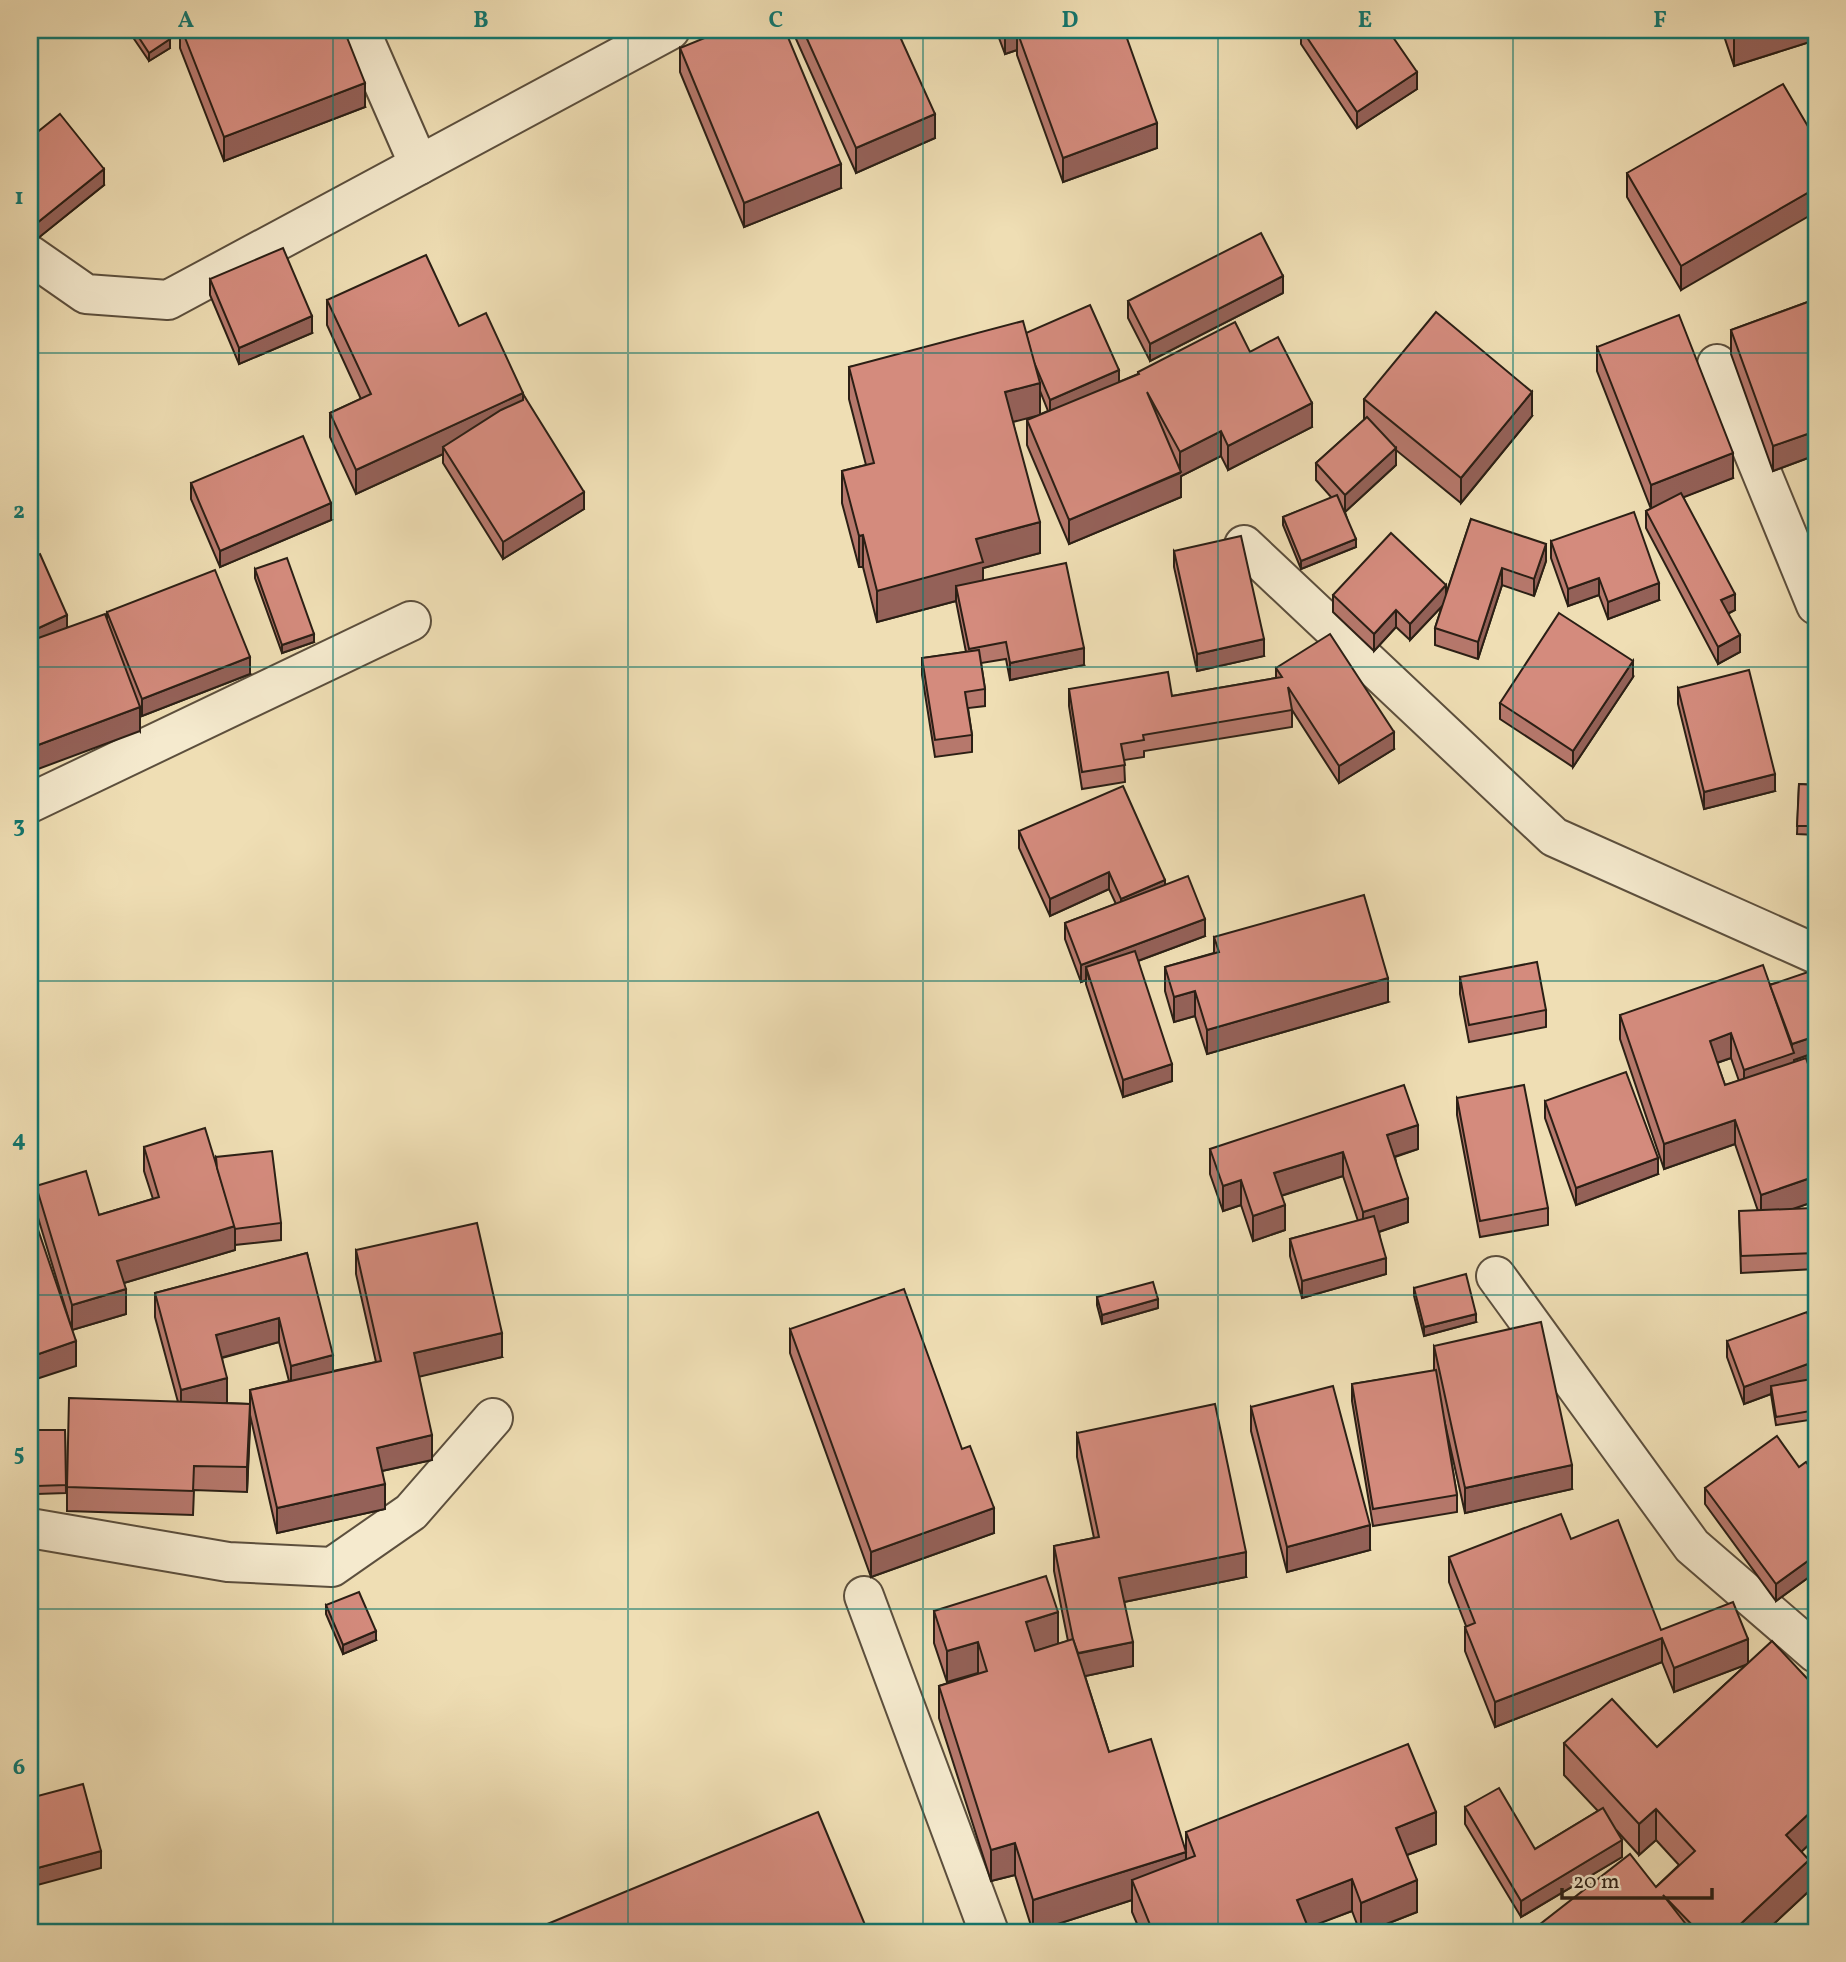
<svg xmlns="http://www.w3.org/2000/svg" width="1846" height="1962" font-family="Vollkorn,serif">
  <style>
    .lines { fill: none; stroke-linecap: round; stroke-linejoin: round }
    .street-casing { stroke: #5c4f3d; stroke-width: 42 }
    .street { stroke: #f5eace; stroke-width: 38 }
    .wall { fill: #b6786c; stroke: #2b1f15; stroke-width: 2; fill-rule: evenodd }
    .shaded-wall { fill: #946158; stroke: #2b1f15; stroke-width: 2 }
    .building { fill: #d48b7d; stroke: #2b1f15; stroke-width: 2 }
    .grid { fill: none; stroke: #0f766e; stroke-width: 2; stroke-opacity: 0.55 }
    .neatline { fill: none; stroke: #0f766e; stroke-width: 2.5 }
    .grid-label { font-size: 23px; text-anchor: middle; font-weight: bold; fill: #0f766e }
  </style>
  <rect width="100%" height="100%" fill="#efdeb4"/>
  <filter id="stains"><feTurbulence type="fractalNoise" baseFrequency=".00286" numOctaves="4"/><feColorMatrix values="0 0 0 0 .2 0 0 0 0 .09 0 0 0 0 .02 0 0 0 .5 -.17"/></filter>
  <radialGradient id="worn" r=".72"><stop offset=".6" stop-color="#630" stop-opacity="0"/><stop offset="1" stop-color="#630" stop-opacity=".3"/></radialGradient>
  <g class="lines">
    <g class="street-casing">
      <g id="street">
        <path d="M360,30L419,165"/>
        <path d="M30,255L86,294L168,300L670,30"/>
        <path d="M1717,364L1816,605"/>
        <path d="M1244,545L1554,837L1816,954"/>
        <path d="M30,803L411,621"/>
        <path d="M1496,1276L1692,1546L1816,1653"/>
        <path d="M30,1528L228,1562L332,1567L411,1512L493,1418"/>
        <path d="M864,1596L989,1932"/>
      </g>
    </g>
    <use href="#street" class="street"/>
  </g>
  <g class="wall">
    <path d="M128,30H164L170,48L149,61Z"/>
    <path d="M180,30H256L258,33L365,107L224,161L180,48Z"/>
    <path d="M792,30H897L935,138L856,173Z"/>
    <path d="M996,30H1124L1157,148L1063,182L1017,55V50L1005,54Z"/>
    <path d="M1301,30H1388L1417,89L1357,128L1301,44Z"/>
    <path d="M1722,30H1816V40L1734,66Z"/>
    <path d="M680,48L841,188L744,227L680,72Z"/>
    <path d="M30,138L104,185L32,243L30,241Z"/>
    <path d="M1816,140L1681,290L1627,197V173Z"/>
    <path d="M210,279L312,333L239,364L210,295Z"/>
    <path d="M1283,293L1150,361L1128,318V301Z"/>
    <path d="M1816,299V455L1773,471L1731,354V330Z"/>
    <path d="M327,300L459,326L523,394L584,509L503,559L443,463V454L356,494L330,437V413L361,399L327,325Z"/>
    <path d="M1026,333L1119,382L1138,374V372L1250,352L1312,427L1228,470L1221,456L1181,476V497L1069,544L1027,445V420L1048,411L1040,391L1013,422L1040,553L983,568V580L1084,665L1010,680L1006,659L981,663L985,689V706L968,708L972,735V752L935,757L922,675V658L966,652L956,601L877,622L863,567H859L842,503V471L866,465L849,399V367Z"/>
    <path d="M1597,347L1733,478L1683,497L1735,610L1728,614L1740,652L1718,664L1646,528V511L1651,509L1597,371Z"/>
    <path d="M1364,399L1532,416L1461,503L1396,450V465L1345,512L1356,547L1301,569L1283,525V517L1332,498L1316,480V463L1364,420Z"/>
    <path d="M191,483L331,520L220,567L191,499Z"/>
    <path d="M1471,519L1546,561L1534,596L1502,585L1478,659L1435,645V628L1442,606L1410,640L1396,627L1374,651L1333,612V595L1446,594Z"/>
    <path d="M1551,541L1659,600L1608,619L1599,595L1568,606L1551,558Z"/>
    <path d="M1174,551L1264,656L1197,671L1174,567Z"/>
    <path d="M255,569L314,642L282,653L255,578Z"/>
    <path d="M107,612L250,674L142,716L140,711V731L67,628L107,619Z"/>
    <path d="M1276,668L1394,749L1339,783L1292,710V727L1144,751V757L1124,760L1125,782L1082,789L1069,706V689L1172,696L1276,678Z"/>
    <path d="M1633,677L1573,767L1500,719V703Z"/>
    <path d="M1678,688L1775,791L1704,809L1678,704Z"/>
    <path d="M1799,784L1816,785V835L1797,834Z"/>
    <path d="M1019,831L1165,885L1205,936L1138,961L1172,1081L1123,1097L1086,984V980L1081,982L1065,939V923L1116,904L1109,889L1050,916L1019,848Z"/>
    <path d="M1214,937L1388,1002L1207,1054L1195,1016L1174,1022L1165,991V967L1214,953Z"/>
    <path d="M1816,975V1201L1792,1209L1815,1253V1269L1741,1273L1739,1211H1758L1735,1144L1664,1169L1620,1039V1015ZM1811,1054V1072L1794,1062V1060ZM1731,1058L1739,1081L1725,1085L1717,1063Z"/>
    <path d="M1460,977L1546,1010V1027L1469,1042L1460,994Z"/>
    <path d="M1457,1098L1548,1208V1225L1480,1237L1457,1115Z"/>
    <path d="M1545,1101L1658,1174L1576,1205L1545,1118Z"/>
    <path d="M144,1147L216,1164V1157L281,1223V1240L235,1245V1250L124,1283L126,1314L72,1330L36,1211V1186L99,1215L153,1199L144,1171Z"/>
    <path d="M1210,1149H1418L1395,1157L1408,1222L1379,1232L1386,1274L1302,1298L1290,1256V1239L1358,1221L1343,1176L1281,1196L1285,1230L1253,1241L1241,1205L1223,1211L1210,1174Z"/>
    <path d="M356,1250L502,1357L419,1376L432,1460L382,1471L385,1509L277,1533L250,1415L247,1492L194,1490L193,1515L67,1511V1487L178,1402L155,1317V1293L307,1253L333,1371L376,1362L356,1274ZM279,1342L289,1381L250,1390V1404L225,1403H227L222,1358Z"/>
    <path d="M1414,1288L1476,1322L1424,1336L1414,1296Z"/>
    <path d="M1097,1297L1158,1308L1102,1324L1097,1305Z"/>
    <path d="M790,1329L962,1449L994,1533L871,1577L790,1353Z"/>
    <path d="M1727,1341L1812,1380L1816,1407V1419L1776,1425L1771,1394L1744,1404L1727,1357Z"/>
    <path d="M1434,1346L1572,1489L1465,1513L1444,1419L1457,1495V1512L1373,1526L1352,1401V1384L1434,1371Z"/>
    <path d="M1251,1407L1370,1550L1287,1572L1251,1431Z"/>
    <path d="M36,1430H65L66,1493L37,1494Z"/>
    <path d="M1077,1433L1246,1577L1124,1602L1133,1666L1085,1676L1109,1752L1186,1849V1832L1436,1844L1407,1855L1417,1912L1366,1932H1360L1352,1911L1308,1927L1310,1932H1122L1138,1926L1132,1912V1900L1033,1932L1015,1875L991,1881L939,1718V1686L978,1674V1673L947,1682L934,1643V1611L1058,1644L1068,1641L1054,1571V1546L1094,1538L1077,1457Z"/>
    <path d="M1816,1476V1572L1776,1601L1705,1504V1488Z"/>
    <path d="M1571,1539L1661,1630L1748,1663L1816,1688V1838L1801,1852L1809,1891L1765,1932H1539V1925L1656,1887L1679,1865L1656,1840L1639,1855L1618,1832L1622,1857L1521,1917L1465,1824V1807L1535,1849L1598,1811L1564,1775V1743L1657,1747L1747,1664L1674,1692L1662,1662L1495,1727L1465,1651V1627L1466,1626L1449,1582V1557Z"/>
    <path d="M1816,1601V1627L1811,1623V1606Z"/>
    <path d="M326,1605L376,1640L343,1654L326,1614Z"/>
  </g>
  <g class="shaded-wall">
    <path d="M1750,30H1816V40L1734,66V35Z"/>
    <path d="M1017,33V50L1005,54V38Z"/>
    <path d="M170,39V48L149,61V53Z"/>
    <path d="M1417,72V89L1357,128V112Z"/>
    <path d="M365,83V107L224,161V137Z"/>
    <path d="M935,114V138L856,173V148Z"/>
    <path d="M1157,123V148L1063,182V158Z"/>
    <path d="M841,164V188L744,227V203Z"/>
    <path d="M104,169V185L32,243V227Z"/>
    <path d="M1816,188V212L1681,290V266Z"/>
    <path d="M1283,276V293L1150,361V344Z"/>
    <path d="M312,316V333L239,364V348Z"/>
    <path d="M1119,370V387L1050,416V400Z"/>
    <path d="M1040,383V415L1005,424V392Z"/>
    <path d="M1532,392V416L1461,503V478Z"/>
    <path d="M523,393V417L443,447V454L356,494V470Z"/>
    <path d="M1312,403V427L1228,470V446Z"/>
    <path d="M1221,431V456L1181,476V497L1069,544V520L1180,473V452Z"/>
    <path d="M1816,431V455L1773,471V446Z"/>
    <path d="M1396,448V465L1345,512V495Z"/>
    <path d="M1733,453V478L1651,510V485Z"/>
    <path d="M584,492V509L503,559V542Z"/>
    <path d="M331,503V520L220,567V551Z"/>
    <path d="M1040,522V553L983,568V593L956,586V601L877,622V591L976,539Z"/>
    <path d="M863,535V567H859V536Z"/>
    <path d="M1356,539V547L1301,569V561Z"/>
    <path d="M1546,544V561L1534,596V579Z"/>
    <path d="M1502,568V585L1478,659V642Z"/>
    <path d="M1599,578V595L1568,606V589Z"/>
    <path d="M1659,583V600L1608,619V602Z"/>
    <path d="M1446,585V602L1410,640V624Z"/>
    <path d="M1735,594V610L1721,617V600Z"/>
    <path d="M1396,610V627L1374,651V634Z"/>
    <path d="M67,615V632L30,649V632Z"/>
    <path d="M314,634V642L282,653V645Z"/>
    <path d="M1740,635V652L1718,664V647Z"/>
    <path d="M1264,639V656L1197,671V654Z"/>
    <path d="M1084,648V665L1010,680V663Z"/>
    <path d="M250,657V674L142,716V699Z"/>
    <path d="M1633,661V677L1573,767V751Z"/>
    <path d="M140,707V731L30,772V748Z"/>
    <path d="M1394,732V749L1339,783V766Z"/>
    <path d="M1775,774V791L1704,809V792Z"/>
    <path d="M1109,872V889L1050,916V899Z"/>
    <path d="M1165,880V897L1121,916V899Z"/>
    <path d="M1205,919V936L1089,979L1086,967V980L1081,982V965Z"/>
    <path d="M1388,978V1002L1207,1054V1030Z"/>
    <path d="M1195,991V1016L1174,1022V997Z"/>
    <path d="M1731,1033V1058L1710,1065V1041Z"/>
    <path d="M1816,1036V1052L1811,1048V1054L1794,1060V1077L1744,1095V1070L1792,1053V1044Z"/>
    <path d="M1172,1064V1081L1123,1097V1080Z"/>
    <path d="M1735,1120V1144L1664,1169V1144Z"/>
    <path d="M1418,1125V1149L1387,1159V1135Z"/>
    <path d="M1343,1152V1176L1274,1198V1173Z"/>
    <path d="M1658,1158V1174L1576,1205V1188Z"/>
    <path d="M1816,1176V1201L1761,1220V1195Z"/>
    <path d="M1241,1180V1205L1223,1211V1186Z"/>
    <path d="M1408,1198V1222L1363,1237V1212Z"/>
    <path d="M1285,1205V1230L1253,1241V1216Z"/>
    <path d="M235,1226V1250L117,1285V1261Z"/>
    <path d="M1386,1258V1274L1302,1298V1281Z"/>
    <path d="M126,1289V1314L72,1330V1305Z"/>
    <path d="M1158,1299V1308L1102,1324V1315Z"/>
    <path d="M1476,1314V1322L1424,1336V1327Z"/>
    <path d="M279,1318V1342L216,1359V1335Z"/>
    <path d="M502,1333V1357L414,1378V1353Z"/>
    <path d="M76,1341V1366L30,1381V1357Z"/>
    <path d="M333,1355V1379L291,1390V1366Z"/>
    <path d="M1816,1361V1378L1773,1394L1771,1386V1394L1744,1404V1387Z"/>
    <path d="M227,1378V1403L181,1415V1390Z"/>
    <path d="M250,1404V1429L247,1492V1467Z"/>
    <path d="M432,1435V1460L377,1472V1448Z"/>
    <path d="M1572,1465V1489L1465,1513V1488Z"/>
    <path d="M385,1484V1509L277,1533V1508Z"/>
    <path d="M994,1508V1533L871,1577V1552Z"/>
    <path d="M1370,1525V1550L1287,1572V1547Z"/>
    <path d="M1246,1552V1577L1119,1603V1578Z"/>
    <path d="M1816,1555V1572L1776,1601V1584Z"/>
    <path d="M1058,1612V1644L1026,1654V1622Z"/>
    <path d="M376,1631V1640L343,1654V1645Z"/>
    <path d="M1662,1638V1662L1495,1727V1702Z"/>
    <path d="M1748,1639V1664L1674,1692V1668Z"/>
    <path d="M978,1642V1673L947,1682V1651Z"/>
    <path d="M1133,1642V1666L1076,1678V1654Z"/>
    <path d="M1816,1807V1838L1786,1866V1835Z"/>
    <path d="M1656,1809V1840L1639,1855V1824Z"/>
    <path d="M1436,1812V1844L1396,1859V1828Z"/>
    <path d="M1622,1840V1857L1521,1917V1901Z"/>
    <path d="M1015,1843V1875L991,1881V1850Z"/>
    <path d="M101,1851V1868L30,1887V1870Z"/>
    <path d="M1186,1852V1883L1132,1880V1900L1033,1932V1900Z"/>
    <path d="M1809,1860V1891L1765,1932H1732Z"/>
    <path d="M1352,1879V1911L1297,1932V1900Z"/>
    <path d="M1417,1880V1912L1366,1932H1361V1903Z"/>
  </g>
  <g class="building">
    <path d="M134,30H164L170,39L149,53Z"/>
    <path d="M182,30H256L258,33L267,30H344L365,83L224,137Z"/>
    <path d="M724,30H785L841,164L744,203L680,48Z"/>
    <path d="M803,30H897L935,114L856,148Z"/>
    <path d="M1002,30H1020L1017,31V33L1005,38Z"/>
    <path d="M1020,30H1124L1157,123L1063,158L1017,31Z"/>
    <path d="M1302,30H1388L1417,72L1357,112Z"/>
    <path d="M1732,30H1750L1734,35Z"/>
    <path d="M1783,84L1816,140V188L1681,266L1627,173Z"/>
    <path d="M60,114L104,169L32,227L30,224V138Z"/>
    <path d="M1261,233L1283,276L1150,344L1128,301Z"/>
    <path d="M283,248L312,316L239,348L210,279Z"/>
    <path d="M426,255L459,326L486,313L523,393L356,470L330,413L371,394L327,300Z"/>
    <path d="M1816,299V431L1773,446L1731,330Z"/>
    <path d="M1090,305L1119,370L1050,400L1033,360L1026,333Z"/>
    <path d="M1436,312L1532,392L1461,478L1364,399Z"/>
    <path d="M1679,315L1733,453L1651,485L1597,347Z"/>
    <path d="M1023,321L1040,383L1005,392L1040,522L976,539L983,562L877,591L863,535L859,536L842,471L874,463L849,367Z"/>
    <path d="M1235,322L1250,352L1278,337L1312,403L1228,446L1221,431L1180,452L1147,392L1181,472L1069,520L1027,420L1139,374L1138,372Z"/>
    <path d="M523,394L584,492L503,542L443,447L501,410L523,400Z"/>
    <path d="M1367,417L1396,448L1345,495L1316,463Z"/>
    <path d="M303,436L331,503L220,551L191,483Z"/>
    <path d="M1681,493L1735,594L1721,600L1740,635L1718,647L1646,511Z"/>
    <path d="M1337,495L1356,539L1301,561L1283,517Z"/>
    <path d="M1634,512L1659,583L1608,602L1599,578L1568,589L1551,541Z"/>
    <path d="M1471,519L1546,544L1534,579L1502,568L1478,642L1435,628Z"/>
    <path d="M1391,533L1446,585L1410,624L1396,610L1374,634L1333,595Z"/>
    <path d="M1241,536L1264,639L1197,654L1174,551Z"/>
    <path d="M40,554L67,615L30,632V559Z"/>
    <path d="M287,558L314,634L282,645L255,569Z"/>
    <path d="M1066,563L1084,648L1010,663L1006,642L969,649L956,586Z"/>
    <path d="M215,570L250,657L142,699L107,612Z"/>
    <path d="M1559,613L1633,661L1573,751L1500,703Z"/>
    <path d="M105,614L140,707L30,748V641Z"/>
    <path d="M1330,634L1394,732L1339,766L1288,687L1292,710L1143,735L1144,740L1121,744L1125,765L1082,772L1069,689L1168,672L1172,696L1282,677L1276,668Z"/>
    <path d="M979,650L985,689L965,692L972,735L935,740L922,658Z"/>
    <path d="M1749,670L1775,774L1704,792L1678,688Z"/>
    <path d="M1799,784L1816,785V826H1797Z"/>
    <path d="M1123,786L1165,880L1121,899L1109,872L1050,899L1019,831Z"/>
    <path d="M1188,876L1205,919L1081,965L1065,923Z"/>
    <path d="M1364,895L1388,978L1207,1030L1195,991L1174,997L1165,967L1219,952L1214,937Z"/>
    <path d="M1135,951L1172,1064L1123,1080L1086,967Z"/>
    <path d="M1537,962L1546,1010L1469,1025L1460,977Z"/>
    <path d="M1763,965L1794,1053L1744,1070L1731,1033L1710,1041L1725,1085L1806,1058L1816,1088V1176L1761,1195L1735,1120L1664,1144L1620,1015Z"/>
    <path d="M1814,970L1816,975V1036L1792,1044L1770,985Z"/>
    <path d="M1816,1046V1066L1811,1048Z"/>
    <path d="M1626,1072L1658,1158L1576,1188L1545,1101Z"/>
    <path d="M1404,1085L1418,1125L1387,1135L1408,1198L1363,1212L1343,1152L1274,1173L1285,1205L1253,1216L1241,1180L1223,1186L1210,1149Z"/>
    <path d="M1524,1085L1548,1208L1480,1221L1457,1098Z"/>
    <path d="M205,1128L235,1226L117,1261L126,1289L72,1305L36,1186L86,1171L99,1215L159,1197L144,1147Z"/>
    <path d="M272,1151L281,1223L235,1229L217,1168L216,1157Z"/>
    <path d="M30,1206L76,1341L30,1357Z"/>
    <path d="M1813,1208L1815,1253L1741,1256L1739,1211Z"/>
    <path d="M1374,1216L1386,1258L1302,1281L1290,1239Z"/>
    <path d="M477,1223L502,1333L414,1353L432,1435L377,1448L385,1484L277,1508L250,1390L381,1361L356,1250Z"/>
    <path d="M307,1253L333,1355L291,1366L279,1318L216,1335L227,1378L181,1390L155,1293Z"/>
    <path d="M1466,1274L1476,1314L1424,1327L1414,1288Z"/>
    <path d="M1153,1282L1158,1299L1102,1315L1097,1297Z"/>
    <path d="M904,1289L962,1449L970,1446L994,1508L871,1552L790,1329Z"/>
    <path d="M1807,1312L1816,1340V1361L1744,1387L1727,1341Z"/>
    <path d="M1541,1322L1572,1465L1465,1488L1434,1346Z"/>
    <path d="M1436,1370L1457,1495L1373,1509L1352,1384Z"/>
    <path d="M1812,1379L1816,1410L1776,1417L1771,1386Z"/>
    <path d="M1333,1386L1370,1525L1287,1547L1251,1407Z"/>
    <path d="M69,1398L250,1404L247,1467L194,1466L193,1491L67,1487Z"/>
    <path d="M1215,1404L1246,1552L1119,1578L1133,1642L1078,1653L1073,1639L1054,1546L1099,1537L1077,1433Z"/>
    <path d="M36,1430H65L66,1485L37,1486Z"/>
    <path d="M1777,1436L1799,1467L1806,1462L1816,1476V1555L1776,1584L1705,1488Z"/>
    <path d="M1561,1514L1571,1539L1618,1520L1661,1630L1733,1602L1748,1639L1674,1668L1662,1638L1495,1702L1465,1627L1475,1623L1449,1557Z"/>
    <path d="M1046,1576L1058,1612L1026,1622L1035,1651L1073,1639L1109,1752L1151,1739L1186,1852L1033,1900L1015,1843L991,1850L939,1686L987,1671L978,1642L947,1651L934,1611Z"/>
    <path d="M359,1592L376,1631L343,1645L326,1605Z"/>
    <path d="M1816,1601V1611L1811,1606Z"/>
    <path d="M1772,1641L1816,1688V1807L1786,1835L1809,1860L1732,1932H1699L1663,1895L1692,1932H1545L1539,1925L1630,1854L1656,1887L1695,1851L1656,1809L1639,1824L1564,1743L1612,1699L1657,1747Z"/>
    <path d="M1408,1744L1436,1812L1396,1828L1417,1880L1361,1903L1352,1879L1297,1900L1310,1932H1153L1132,1880L1195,1856L1186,1832Z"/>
    <path d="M83,1784L101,1851L30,1870V1798Z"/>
    <path d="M1499,1788L1535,1849L1603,1808L1622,1840L1521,1901L1465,1807Z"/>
    <path d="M818,1812L868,1932H528Z"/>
    <path d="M1140,1926L1143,1932H1122Z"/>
    <path d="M1518,1927L1521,1932H1506Z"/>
  </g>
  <path class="grid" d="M333,30V1932M628,30V1932M923,30V1932M1218,30V1932M1513,30V1932M30,353H1816M30,667H1816M30,981H1816M30,1295H1816M30,1609H1816"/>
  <rect width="1846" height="1962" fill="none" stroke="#efdeb4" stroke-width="77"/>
  <path d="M1562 1888v10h150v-10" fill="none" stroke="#2b1f15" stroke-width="3.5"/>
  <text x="1573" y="1888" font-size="21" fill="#2b1f15" stroke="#f5eace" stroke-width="5" paint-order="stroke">20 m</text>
  <rect x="38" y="38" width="1770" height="1886" class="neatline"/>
  <g class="grid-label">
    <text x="186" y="27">A</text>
    <text x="481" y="27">B</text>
    <text x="776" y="27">C</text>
    <text x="1070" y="27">D</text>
    <text x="1365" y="27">E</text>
    <text x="1660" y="27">F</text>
    <text x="19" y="204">1</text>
    <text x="19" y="518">2</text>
    <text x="19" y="832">3</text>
    <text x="19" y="1146">4</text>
    <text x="19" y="1460">5</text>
    <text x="19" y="1774">6</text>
  </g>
  <rect width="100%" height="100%" filter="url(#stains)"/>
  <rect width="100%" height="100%" fill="url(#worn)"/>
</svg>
